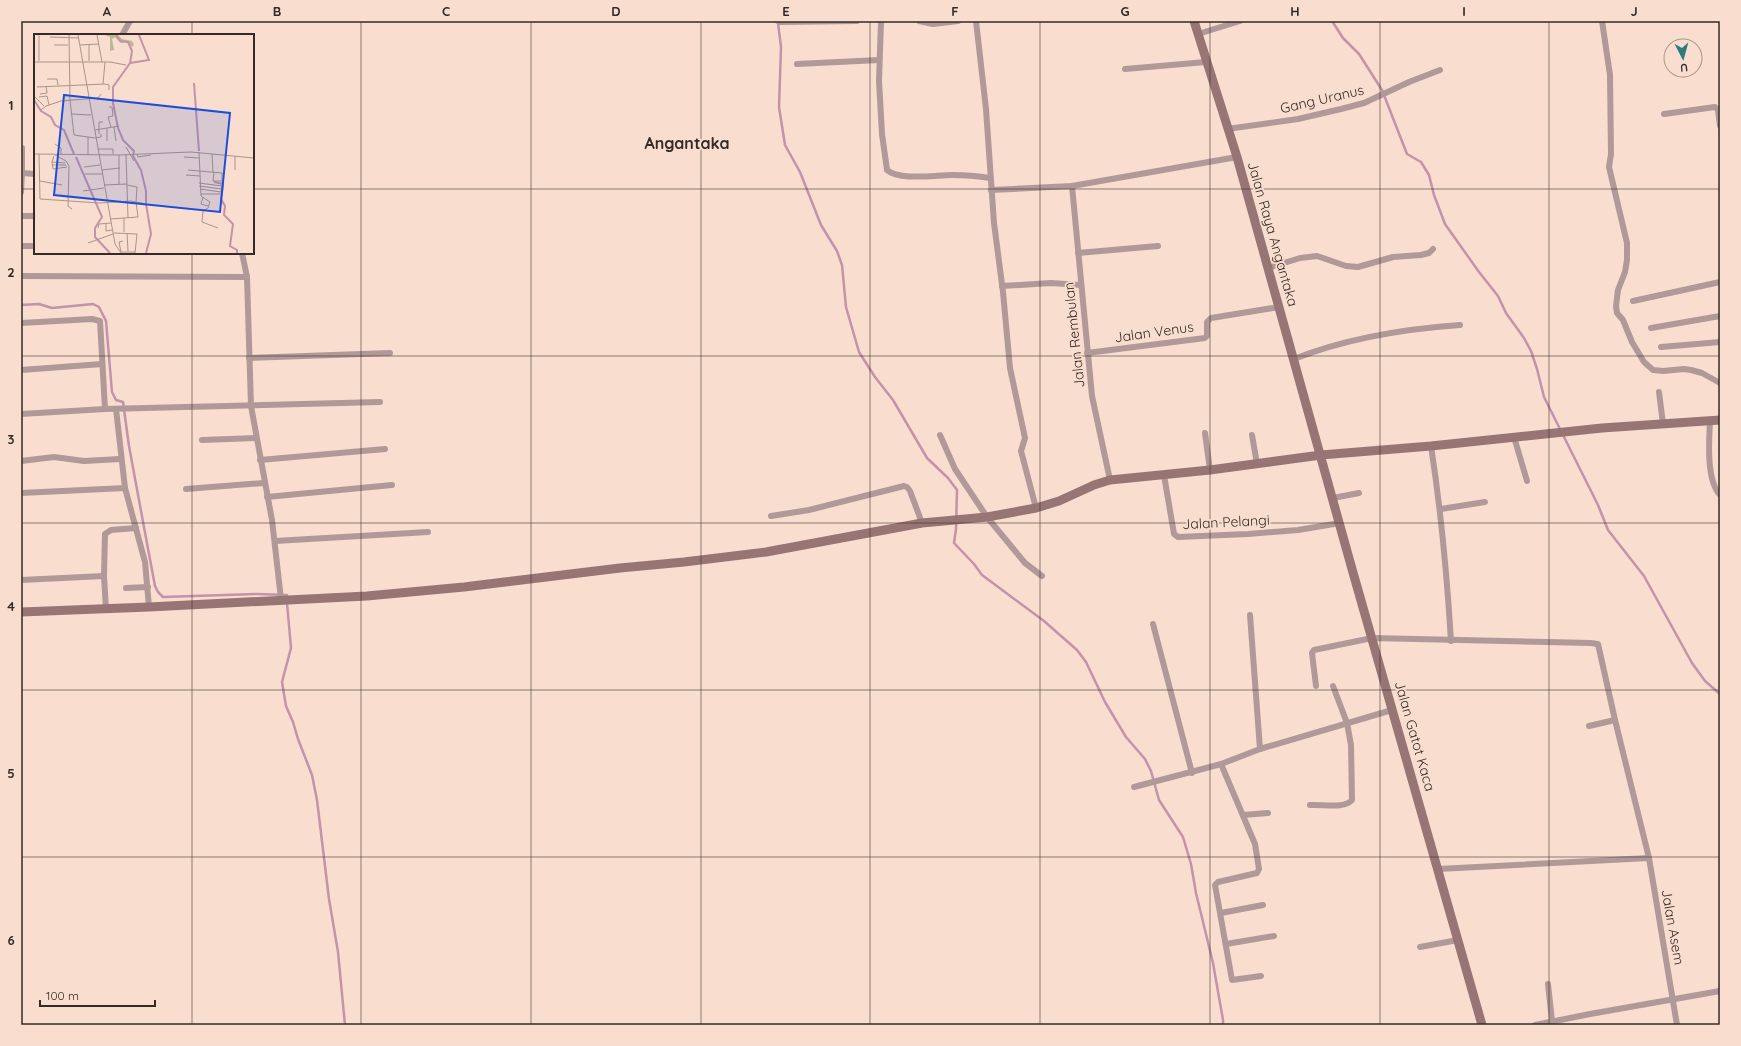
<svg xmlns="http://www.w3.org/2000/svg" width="1741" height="1046" font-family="Quicksand,sans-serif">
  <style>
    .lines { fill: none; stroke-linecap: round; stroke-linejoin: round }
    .stream { stroke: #c293ab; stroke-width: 2.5 }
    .street { stroke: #b19999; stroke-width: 6 }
    .secondary { stroke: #977575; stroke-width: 9 }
    .grid { fill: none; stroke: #352a25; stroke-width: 1; stroke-opacity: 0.55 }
    .labels { text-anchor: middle; stroke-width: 3.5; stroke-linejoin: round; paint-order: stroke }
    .street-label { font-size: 14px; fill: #352a25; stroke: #f9ddce }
    .quarter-label { font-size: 16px; font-weight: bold; fill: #352a25; stroke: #f9ddce }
    .inset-river { fill: none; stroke: #c293ab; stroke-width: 2 }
    .inset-road { fill: none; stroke: #ab958a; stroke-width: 1 }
    .view { fill: #1d4ed8; fill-opacity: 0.15; stroke: #1d4ed8; stroke-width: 2 }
    .inset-edge { fill: none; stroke: #352a25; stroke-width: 2 }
    .neatline { fill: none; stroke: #352a25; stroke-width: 1.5 }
    .grid-label { font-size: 13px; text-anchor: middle; font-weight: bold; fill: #352a25 }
  </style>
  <rect width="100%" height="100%" fill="#f9ddce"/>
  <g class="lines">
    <g class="stream">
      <path d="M1332,21L1343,38L1359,54L1382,90L1407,154L1421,162L1429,175L1434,195L1445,224L1479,272L1498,296L1506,313L1524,338L1531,351L1537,369L1544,397L1561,431"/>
      <path d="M778,23L781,47L779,107L785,145L800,172L821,225L837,251L842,265L846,307L859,352L875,377L893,400L927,458L948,478L957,490L956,529L954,543L974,564L982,575L1044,621L1077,650L1086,662L1105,702L1126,737L1145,759L1151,771L1159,800L1183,837L1191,864L1196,893L1213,963L1223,1020V1025"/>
      <path d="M21,305L39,304L52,308L93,304L99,307L106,321L112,392L116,400L123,402L129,446L146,538L155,586L158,592L163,597L257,594L287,595V598"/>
      <path d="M1563,435L1598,505L1608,530L1644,576L1692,663L1705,681L1720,694"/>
      <path d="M287,603L291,648L282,682L286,706L293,722L298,739L312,775L317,800L329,899L338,952L345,1025"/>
    </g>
    <g class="street">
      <path d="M778,21L780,22L857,21"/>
      <path d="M881,21L879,81L882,134L887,170C899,181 936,175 952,175C965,175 978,176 990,178"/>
      <path d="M919,21L933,24L958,21"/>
      <path d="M976,21L986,109L994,223L1003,292L1010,368L1025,438L1021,451L1036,508"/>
      <path d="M1602,21L1610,75L1611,154L1609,167L1627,243V260L1625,272L1618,290L1616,306L1617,313L1623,320L1632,342L1644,362L1653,370L1663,371L1684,369L1691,370L1702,373L1720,383"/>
      <path d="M1198,34L1240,21"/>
      <path d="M122,35L130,21"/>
      <path d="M797,64L879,60"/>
      <path d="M1125,69L1206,62"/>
      <path d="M1664,114L1715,107L1718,110L1720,126"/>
      <path d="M1227,129L1298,119L1341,109L1364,103L1409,82L1440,70"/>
      <path d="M22,148V173"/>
      <path d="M1072,186L1092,396L1110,480"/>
      <path d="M991,190L1072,186L1237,157"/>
      <path d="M21,192L22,173L35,174"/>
      <path d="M21,216H35"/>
      <path d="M21,246H35"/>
      <path d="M242,253L247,277L251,406L272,520L281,599"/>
      <path d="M1078,253L1158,246"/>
      <path d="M1268,268L1300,258L1317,256L1346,266L1358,267L1393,257L1421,255L1429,253L1433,249"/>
      <path d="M21,276L247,277"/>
      <path d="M1002,286L1051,283L1081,285"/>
      <path d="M1633,301L1720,282"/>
      <path d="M21,323L92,319L100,321L105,409"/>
      <path d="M1651,328L1720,316"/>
      <path d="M1661,347L1720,342"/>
      <path d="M1087,353L1205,338L1207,336V322L1211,318L1279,307"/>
      <path d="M249,358L390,353"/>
      <path d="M1294,359C1347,338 1403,329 1460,325"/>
      <path d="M21,370L102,364"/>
      <path d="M1659,392L1663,424"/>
      <path d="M116,409L125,488L145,562L149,607"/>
      <path d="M21,414L105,409L380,402"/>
      <path d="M1710,421C1709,440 1706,480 1720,495"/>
      <path d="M1205,433L1210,470"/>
      <path d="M940,435L955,469L987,517L1025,563L1042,576"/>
      <path d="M1252,435L1257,464"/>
      <path d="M1514,437L1527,481"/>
      <path d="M202,440L256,438"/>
      <path d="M1431,446C1441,511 1447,575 1451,641"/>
      <path d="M260,460L385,449"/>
      <path d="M21,461L54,457L84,461L120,459"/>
      <path d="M1164,475L1174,534L1178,537L1248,534L1298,530L1340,523"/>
      <path d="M186,489L264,483"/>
      <path d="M21,493L125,488"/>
      <path d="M267,497L392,485"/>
      <path d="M1333,498L1359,493"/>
      <path d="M1441,509L1485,502"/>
      <path d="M771,516L809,510L904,486L907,487L910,491L922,523"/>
      <path d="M275,541L428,532"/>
      <path d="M21,580L104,576"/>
      <path d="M126,588L148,587"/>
      <path d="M106,609L104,576L105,534L111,530L136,528"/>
      <path d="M1250,615L1260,749"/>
      <path d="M1153,624L1192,773"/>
      <path d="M1316,686L1312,653L1314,650L1372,638L1591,643L1598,644L1615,720L1649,858L1677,1025"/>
      <path d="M1589,726L1615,720"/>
      <path d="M1221,764L1255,844L1259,869L1257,873L1218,882L1215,885L1232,980L1261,976"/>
      <path d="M1134,787L1221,764L1260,749L1392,710"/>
      <path d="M1310,805C1322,804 1345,809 1352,800L1351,745L1347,723L1333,686"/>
      <path d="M1243,815L1268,813"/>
      <path d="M1438,869L1649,858"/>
      <path d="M1221,913L1263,905"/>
      <path d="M1226,944L1274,936"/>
      <path d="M1420,947L1458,940"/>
      <path d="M1548,984L1552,1021"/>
      <path d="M1535,1025L1590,1014L1720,991"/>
    </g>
    <g class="secondary">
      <path d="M1194,21L1237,157L1352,569L1482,1025"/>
      <path d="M21,612L149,607L367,596L464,587L620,568L684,562L766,552L922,523L987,517L1036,508L1059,501L1094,485L1110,480L1210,470L1321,455L1431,446L1602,428L1720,420"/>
    </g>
  </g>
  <path class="grid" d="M192,21V35M361,21V1025M531,21V1025M701,21V1025M870,21V1025M1040,21V1025M1210,21V1025M1380,21V1025M1549,21V1025M21,189H35M253,189H1720M192,253V1025M21,356H1720M21,523H1720M21,690H1720M21,857H1720"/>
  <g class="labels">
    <g class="street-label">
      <text transform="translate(1322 99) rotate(-13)" y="5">Gang Uranus</text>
      <text transform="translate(1273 234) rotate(74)" y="5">Jalan Raya Angantaka</text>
      <text transform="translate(1154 332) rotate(-8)" y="5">Jalan Venus</text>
      <text transform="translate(1074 335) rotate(-96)" y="5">Jalan Rembulan</text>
      <text transform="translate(1226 522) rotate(-3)" y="5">Jalan Pelangi</text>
      <text transform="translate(1415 736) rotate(74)" y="5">Jalan Gatot Kaca</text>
      <text transform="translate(1673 927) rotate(80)" y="5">Jalan Asem</text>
    </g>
    <g class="quarter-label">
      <text x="687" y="149">Angantaka</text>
    </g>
  </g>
  <g transform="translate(34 34)">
    <rect width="220" height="220" fill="#f9ddce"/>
    <path d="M71,1H84L88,5L98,7L100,11L98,13L94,8L87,9L81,3L78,5L80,16L76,17V3Z" fill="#b8ba92"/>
    <path class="inset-river" d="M82,1L86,7L94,8L98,17L96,29L79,53V69L84,94L89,106L100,117L99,122L107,136L112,157V170L117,200L112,219M96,29L115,26L105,1M160,49L165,117M0,66L7,77L17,83L21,91L30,96L40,120M42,123L68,183L61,194V203L76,219M180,148L189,150L187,165L191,172L190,181L199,190L196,212L203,216V219"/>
    <path class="inset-road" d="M35,1L36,66L40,101L61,104L67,103V100M44,1L81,210L87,219M63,1L68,28M16,3L45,4M20,11H34M46,11L65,10M55,11V27M5,27V1M0,28H76L92,31M13,45H23L24,51M69,50L71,28M3,53L71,50L75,51V56M6,60L13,59L12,52M0,62L10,72M5,63L13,62L15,71M75,73H78L79,82L74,83L77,93M7,76L12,72L27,67L64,64L67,60M37,80L57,81M80,93L82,107M61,96L85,92M65,100V88H69M73,107V94M21,110L27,114V120M92,113L100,127M64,115H79V120M165,118L167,162L176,168L174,174L169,177L168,188L184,194M0,120L85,121L157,118L220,124M5,120L6,165L65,169L97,167L112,170M103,120L104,123L117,121M178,120L179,138M21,121L32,127L35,132L34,172L38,175M54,121V103M85,121V150M92,121L94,184M20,122L18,128L31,129M150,123L165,124M18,128L19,135L33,133M18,131H32M50,133L66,131M68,136L86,134M154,136L188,139V147H179L180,138M201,136V122M51,140H68M152,141L166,142M6,147L28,151M165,149L188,152L187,158L166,155M71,151L93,150M93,151L103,153L102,168M165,152L188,155M49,157L70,154M167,160H186M169,163L167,170L174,172M90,184V198M76,185L104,183L102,168M72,190V197L78,196M64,194L65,190L77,189M80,199L103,200L101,219M93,199L94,217M54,209L79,200M87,218H101M87,218L85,208L89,207"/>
    <path class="view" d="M30,61L196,79L186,178L20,161Z"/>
    <rect width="220" height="220" class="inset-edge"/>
  </g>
  <rect width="1741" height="1046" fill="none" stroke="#f9ddce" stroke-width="44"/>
  <g transform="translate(1683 58) rotate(174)"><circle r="19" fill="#f9ddce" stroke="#ab958a"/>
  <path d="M0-3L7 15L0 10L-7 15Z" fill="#30797e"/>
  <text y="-6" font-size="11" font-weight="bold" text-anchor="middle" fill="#352a25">U</text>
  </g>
  <path d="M40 1000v6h115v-6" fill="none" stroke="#352a25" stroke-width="2"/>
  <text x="46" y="1000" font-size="12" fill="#352a25" stroke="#f9ddce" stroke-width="3" paint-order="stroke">100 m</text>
  <rect x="22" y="22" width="1697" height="1002" class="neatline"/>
  <g class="grid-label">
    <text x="107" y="16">A</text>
    <text x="277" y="16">B</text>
    <text x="446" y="16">C</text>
    <text x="616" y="16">D</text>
    <text x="786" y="16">E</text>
    <text x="955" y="16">F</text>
    <text x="1125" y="16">G</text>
    <text x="1295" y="16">H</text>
    <text x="1464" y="16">I</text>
    <text x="1634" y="16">J</text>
    <text x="11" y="110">1</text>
    <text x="11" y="277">2</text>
    <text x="11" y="444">3</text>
    <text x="11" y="611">4</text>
    <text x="11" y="778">5</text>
    <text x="11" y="945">6</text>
  </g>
</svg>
